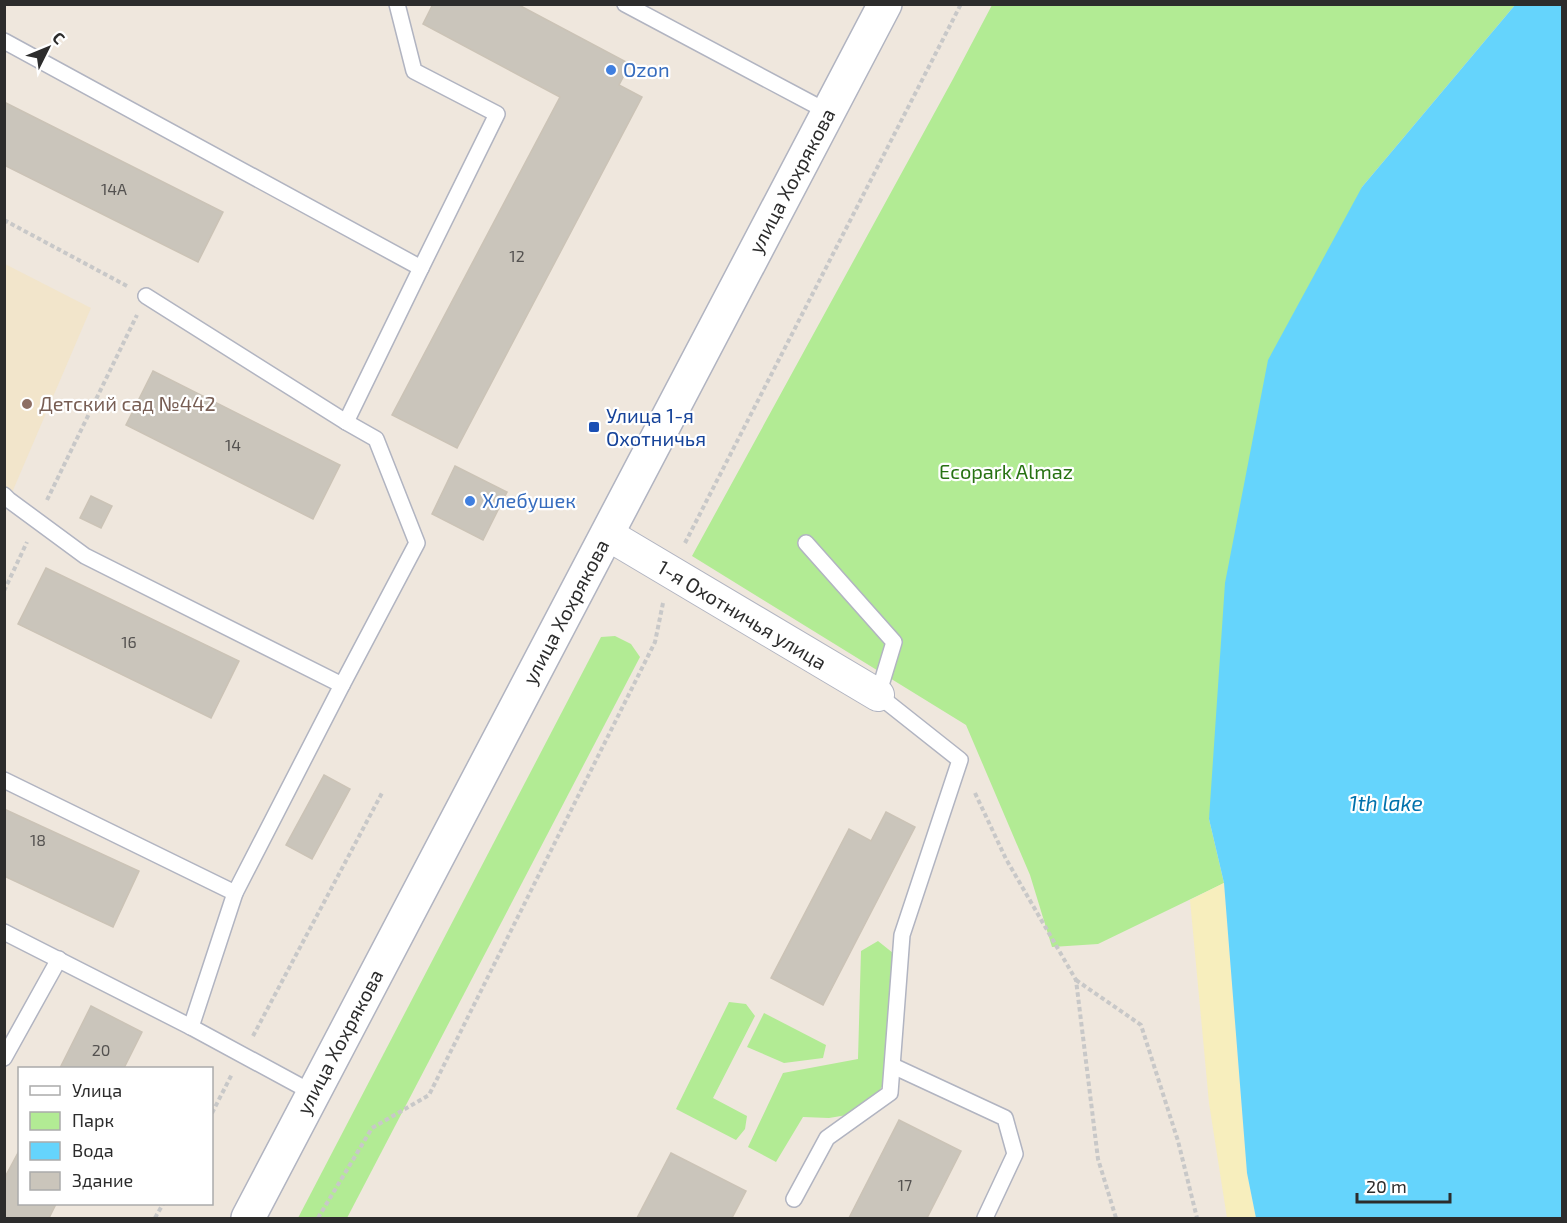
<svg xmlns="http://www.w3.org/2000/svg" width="1567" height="1223" font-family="'Exo 2',sans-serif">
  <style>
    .education { fill: #f2e5cb }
    .green { fill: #b2eb94 }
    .sand { fill: #f7eebd }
    .water { fill: #65d4fc }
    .building { fill: #cac5bb; stroke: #cbc3b6; stroke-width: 1.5 }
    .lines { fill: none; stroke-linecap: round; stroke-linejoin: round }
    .service-casing { stroke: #b1b4c1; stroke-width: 18 }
    .minor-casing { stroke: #b1b4c1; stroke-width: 34 }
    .secondary-casing { stroke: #b1b4c1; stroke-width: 36 }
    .path { stroke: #c8c8c8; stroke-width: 4; stroke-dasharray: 4.5 3; stroke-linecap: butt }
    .service { stroke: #fff; stroke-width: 15 }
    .minor { stroke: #fff; stroke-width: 32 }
    .secondary { stroke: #fff; stroke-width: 33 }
    .shop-dot { fill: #3f7fe0; stroke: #fff; stroke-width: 2 }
    .education-dot { fill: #8d6e63; stroke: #fff; stroke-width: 2 }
    .transit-dot { fill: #1a4fb4; stroke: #fff; stroke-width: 2 }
    .labels { text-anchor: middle; stroke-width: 4.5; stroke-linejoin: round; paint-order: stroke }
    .number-label { font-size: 16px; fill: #545250 }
    .shop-label { font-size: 20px; fill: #366cbe; stroke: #fff; text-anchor: start }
    .street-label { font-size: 20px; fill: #2c2c2c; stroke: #fff }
    .education-label { font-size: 20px; fill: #785e54; stroke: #fff; text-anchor: start }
    .transit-label { font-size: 20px; fill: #164399; stroke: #fff; text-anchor: start }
    .park-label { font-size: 20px; fill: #277212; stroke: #fff }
    .water-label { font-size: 21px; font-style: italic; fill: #0071ac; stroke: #fff }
  </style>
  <rect width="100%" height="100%" fill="#efe7dd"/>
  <path class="education" d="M5,264L91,308L5,509Z"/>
  <g class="green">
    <path d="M992,5H1515L1362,187L1209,819L1224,883L1098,944L1052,947L1030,875L966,725L692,556L953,79Z"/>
    <path d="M615,636L631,644L640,657L347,1218H298L601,637Z"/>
    <path d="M878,941L893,953L887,1078L874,1100L853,1114L829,1118L803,1117L776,1162L748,1147L783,1073L858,1059L861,951Z"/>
    <path d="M729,1002L746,1004L755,1016L713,1098L747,1116L745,1129L736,1140L676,1109Z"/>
    <path d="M764,1013L826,1045L823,1058L784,1063L747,1047Z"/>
  </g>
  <path class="sand" d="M1224,883L1247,1173L1256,1218H1227L1209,1103L1190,900Z"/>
  <path class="water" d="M1515,5H1562V1218H1256L1247,1173L1224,883L1209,819L1225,583L1268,360L1362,187Z"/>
  <g class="building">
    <path d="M433,4H517L630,64L619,85L642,97L457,448L392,415L560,97L423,24Z"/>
    <path d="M4,102L223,212L198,262L4,165Z"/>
    <path d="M153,371L340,465L313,519L126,425Z"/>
    <path d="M455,466L507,492L483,540L432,514Z"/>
    <path d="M91,496L112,506L101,528L80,518Z"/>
    <path d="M46,568L239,661L211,718L18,624Z"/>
    <path d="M324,775L350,789L312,859L286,845Z"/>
    <path d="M4,809L139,871L113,927L4,876Z"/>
    <path d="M886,812L915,827L823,1005L771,978L849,829L871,841Z"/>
    <path d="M91,1006L142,1032L124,1068H60Z"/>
    <path d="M899,1120L961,1151L927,1218H849Z"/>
    <path d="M20,1149V1204H56L49,1218H4V1179Z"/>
    <path d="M671,1153L746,1191L732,1218H734H637Z"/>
  </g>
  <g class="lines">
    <g class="service-casing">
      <g id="service">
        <path d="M397,4L414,71L497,114L421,268"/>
        <path d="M625,4L828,112"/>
        <path d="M4,41L421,268L346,422"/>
        <path d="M146,296L346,422L376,439L417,543L342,685L235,893L191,1027"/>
        <path d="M4,495L9,500L85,556L342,685"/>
        <path d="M4,780L235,893"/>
        <path d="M4,932L191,1027L313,1093"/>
        <path d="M4,1058L59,959"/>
        <path d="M893,1066L1005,1118L1015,1154L985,1218"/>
        <path d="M794,1199L827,1138L890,1093L902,935L960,760L878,695L894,642L806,543"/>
      </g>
    </g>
    <g class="minor-casing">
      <path id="minor" d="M607,534L878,695"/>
    </g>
    <g class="secondary-casing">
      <path id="secondary" d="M248,1218L885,4"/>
    </g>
    <g class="path">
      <path d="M4,220L127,286"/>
      <path d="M47,500L137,315"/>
      <path d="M685,543L961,4"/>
      <path d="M4,591L27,542"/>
      <path d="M975,793L1006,859L1076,980L1098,1159L1116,1218"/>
      <path d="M1076,980L1141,1025L1178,1141L1197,1218"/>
      <path d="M253,1036L382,793"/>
      <path d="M212,1113L232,1074"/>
      <path d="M155,1218L163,1204"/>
      <path d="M318,1218L372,1128L429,1095L655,642L663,603"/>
    </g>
    <use href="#service" class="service"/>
    <use href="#minor" class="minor"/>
    <use href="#secondary" class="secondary"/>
  </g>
  <g class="shop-dot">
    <circle cx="611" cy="70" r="6"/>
    <circle cx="470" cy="501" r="6"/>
  </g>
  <circle class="education-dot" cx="27" cy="404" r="6"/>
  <rect class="transit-dot" x="588" y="421" width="12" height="12" rx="3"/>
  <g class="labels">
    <g class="number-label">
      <text x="114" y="195">14А</text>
      <text x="517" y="262">12</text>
      <text x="233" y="451">14</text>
      <text x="129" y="648">16</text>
      <text x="38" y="846">18</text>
      <text x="101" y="1056">20</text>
      <text x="905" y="1191">17</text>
    </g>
    <g class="shop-label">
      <text x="623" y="77">Ozon</text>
      <text x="482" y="508">Хлебушек</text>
    </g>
    <g class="street-label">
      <text transform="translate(792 181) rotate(-62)" y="7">улица Хохрякова</text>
      <text transform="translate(566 612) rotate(-62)" y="7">улица Хохрякова</text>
      <text transform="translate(742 615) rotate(31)" y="7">1-я Охотничья улица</text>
      <text transform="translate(340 1042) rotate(-62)" y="7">улица Хохрякова</text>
    </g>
    <g class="education-label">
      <text x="39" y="411">Детский сад №442</text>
    </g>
    <g class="transit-label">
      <text x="606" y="423">Улица 1-я<tspan x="606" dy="23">Охотничья</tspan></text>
    </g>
    <g class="park-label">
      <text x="1006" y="479">Ecopark Almaz</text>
    </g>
    <g class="water-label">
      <text x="1386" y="811">1th lake</text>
    </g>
  </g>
  <rect width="1567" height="1223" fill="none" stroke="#2c2c2c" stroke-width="12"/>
  <rect x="18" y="1067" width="195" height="138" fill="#ffffff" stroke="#ababab" stroke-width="1.5"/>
  <rect x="30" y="1086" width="30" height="9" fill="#ffffff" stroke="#ababab" stroke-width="1.5"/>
  <text x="72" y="1097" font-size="18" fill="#2c2c2c">Улица</text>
  <rect x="30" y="1112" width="30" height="18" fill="#b2eb94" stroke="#ababab" stroke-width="1.5"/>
  <text x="72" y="1127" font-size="18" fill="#2c2c2c">Парк</text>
  <rect x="30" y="1142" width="30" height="18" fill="#65d4fc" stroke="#ababab" stroke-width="1.5"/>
  <text x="72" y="1157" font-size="18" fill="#2c2c2c">Вода</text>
  <rect x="30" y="1172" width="30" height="18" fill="#cac5bb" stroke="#ababab" stroke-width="1.5"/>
  <text x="72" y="1187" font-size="18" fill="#2c2c2c">Здание</text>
  <g transform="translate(48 48) rotate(47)" stroke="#ffffff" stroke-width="4.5" paint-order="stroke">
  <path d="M0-4.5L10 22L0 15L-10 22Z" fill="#2c2c2c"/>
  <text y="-9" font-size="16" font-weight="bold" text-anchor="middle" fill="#2c2c2c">С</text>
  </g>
  <path d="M1357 1193v9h93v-9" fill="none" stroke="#2c2c2c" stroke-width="3"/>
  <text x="1366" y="1193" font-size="18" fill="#2c2c2c" stroke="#ffffff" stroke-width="4.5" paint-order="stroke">20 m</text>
</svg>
